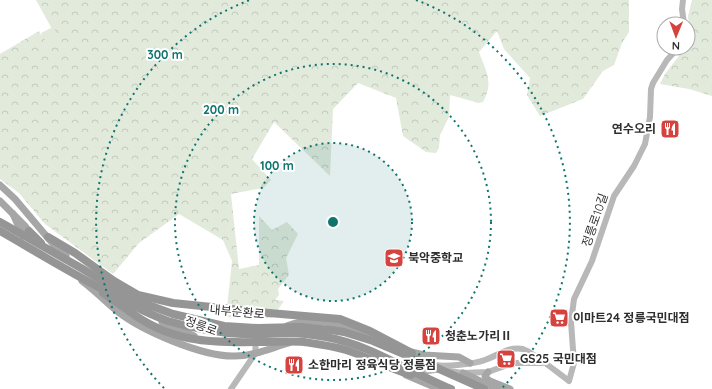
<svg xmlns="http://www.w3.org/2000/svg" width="712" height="389" font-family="Quicksand,'Noto Sans KR',sans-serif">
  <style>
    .forest { fill: url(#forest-crowns) }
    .garden { fill: #e2eadc }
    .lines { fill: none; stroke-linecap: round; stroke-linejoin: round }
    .secondary { stroke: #b8b8b8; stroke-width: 6 }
    .primary { stroke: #a6a6a6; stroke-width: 7 }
    .highway { stroke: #959595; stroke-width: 8 }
    .highway-bridge { stroke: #959595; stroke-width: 8 }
    .ring { fill: none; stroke: #0f766e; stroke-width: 2; stroke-dasharray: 2 4 }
    .labels { text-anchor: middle; stroke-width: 4; stroke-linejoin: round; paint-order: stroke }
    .poi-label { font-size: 12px; font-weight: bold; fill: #2e2e2e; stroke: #fff; text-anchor: start }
    .street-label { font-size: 12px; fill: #2e2e2e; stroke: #fff }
    .centre { fill: #0f766e; stroke: #fff; stroke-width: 2 }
    .ring-label { font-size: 12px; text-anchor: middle; font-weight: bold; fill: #0f766e; stroke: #fff; stroke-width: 4; stroke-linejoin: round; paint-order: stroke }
  </style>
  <defs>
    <pattern id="forest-crowns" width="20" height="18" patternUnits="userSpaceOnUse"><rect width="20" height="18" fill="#e2eadc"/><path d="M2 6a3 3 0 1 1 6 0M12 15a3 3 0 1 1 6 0" fill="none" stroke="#c2c9bd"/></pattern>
  </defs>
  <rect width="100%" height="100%" fill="#fff"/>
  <g class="forest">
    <path d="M36,0H629V32L622,43L614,65L603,71L583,99L540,116L527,95L530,78L504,49L497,31L479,52C486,72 494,82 483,102L479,103L450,95L449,117L440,135L439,148L436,153L426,152L403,136L396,98L358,83L333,109L330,176L274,122L252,159L271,180L263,188L231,194L239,269L259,265V216L272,230L287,222L298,234L286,258L289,275L278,289L279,295L275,300L284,301L272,318L248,319L226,317L232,261L223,240L179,214L139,243L113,274L45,224L19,193L0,179V54L39,31L41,35L52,29Z"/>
    <path d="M692,0H712V96L689,89L660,84L665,74L685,48H688V44L690,40L688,16Z"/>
  </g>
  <path class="garden" d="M53,27L60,39L48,45L41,33Z"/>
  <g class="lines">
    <g class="secondary">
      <path d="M683,0L682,9L684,24"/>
      <path d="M435,365C445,367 475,364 485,360C497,356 508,346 523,349C533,352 559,374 569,381L574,363L571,322L574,299L592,261L614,196L634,166L645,144L650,117L651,89L653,83L667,60L678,48"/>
      <path d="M449,371L463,373L488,372L513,363H542"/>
      <path d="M416,373L435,370H440"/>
      <path d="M231,389L255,354L256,341"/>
    </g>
    <g class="primary">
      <path d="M0,185L15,199L59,251L66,256"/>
      <path d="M0,201L25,226L31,235"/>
      <path d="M13,214L23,236"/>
      <path d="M82,281C94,290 105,301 117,311C142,331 203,357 235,356C254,356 271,348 289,343"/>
      <path d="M162,322L194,336"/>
      <path d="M287,326C313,314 354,327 378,339"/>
      <path d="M407,351L424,355L459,357L470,363"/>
      <path d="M488,372L485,376L486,378L490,381L510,389"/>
      <path d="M463,373L497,389"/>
      <path d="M406,375L439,389"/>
    </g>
    <g class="highway">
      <path d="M29,231L41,243"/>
      <path d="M48,237L75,253L114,281L138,295L173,303L269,313"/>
      <path d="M103,293L129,311"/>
    </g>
    <g class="highway-bridge">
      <path d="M0,222L81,268L136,301L154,307L173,314L224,326L258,328L300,327L331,330L344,332L373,341L437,368L484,389"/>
      <path d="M0,231C33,250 66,270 100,288C122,300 144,313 168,321C192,328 217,333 242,334C258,335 274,333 290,333C302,333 314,335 326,337C371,345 409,372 451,389"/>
      <path d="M129,311C170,342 209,343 259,342C274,342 289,341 304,342C318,344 333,346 346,350C368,357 389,368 411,375"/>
      <path d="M269,313L340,319L370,331L412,353"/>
    </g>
  </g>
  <circle cx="333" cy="222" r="79" fill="#0f766e" fill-opacity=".12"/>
  <g class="ring">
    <circle cx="333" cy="222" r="79"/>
    <circle cx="333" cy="222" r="158"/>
    <path d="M164 388A237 237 0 0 1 250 0M416 0A237 237 0 0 1 502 388"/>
  </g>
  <defs>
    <g id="restaurant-square" transform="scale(1)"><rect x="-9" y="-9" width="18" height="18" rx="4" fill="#d6423e" stroke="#fff"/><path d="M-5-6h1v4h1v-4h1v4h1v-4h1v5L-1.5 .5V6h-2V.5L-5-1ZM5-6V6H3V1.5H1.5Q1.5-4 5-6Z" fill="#fff"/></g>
    <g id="school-square" transform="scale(1)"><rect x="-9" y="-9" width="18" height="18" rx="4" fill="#d6423e" stroke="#fff"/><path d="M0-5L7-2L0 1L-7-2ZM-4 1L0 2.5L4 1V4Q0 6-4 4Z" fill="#fff"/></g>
    <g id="supermarket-square" transform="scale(1)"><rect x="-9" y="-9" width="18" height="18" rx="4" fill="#d6423e" stroke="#fff"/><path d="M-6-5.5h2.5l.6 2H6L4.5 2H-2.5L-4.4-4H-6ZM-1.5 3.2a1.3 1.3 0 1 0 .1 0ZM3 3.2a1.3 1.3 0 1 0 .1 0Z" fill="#fff"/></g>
  </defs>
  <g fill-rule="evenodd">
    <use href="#restaurant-square" x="670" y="129"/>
    <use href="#school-square" x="394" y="258"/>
    <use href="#supermarket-square" x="559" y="318"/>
    <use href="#restaurant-square" x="431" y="336"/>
    <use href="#supermarket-square" x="506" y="359"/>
    <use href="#restaurant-square" x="294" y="365"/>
  </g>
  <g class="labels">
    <g class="poi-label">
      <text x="656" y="133" text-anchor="end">연수오리</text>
      <text x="408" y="262">북악중학교</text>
      <text x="573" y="322">이마트24 정릉국민대점</text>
      <text x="445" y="340">청춘노가리Ⅱ</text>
      <text x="520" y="363">GS25 국민대점</text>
      <text x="308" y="369">소한마리 정육식당 정릉점</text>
    </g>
    <g class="street-label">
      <text transform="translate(595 220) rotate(-71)" y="4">정릉로10길</text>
      <text transform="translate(237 312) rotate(5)" y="4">내부순환로</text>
      <text transform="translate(201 326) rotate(20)" y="4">정릉로</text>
    </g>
  </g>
  <circle cx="333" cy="222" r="6" class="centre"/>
  <g class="ring-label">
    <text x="165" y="59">300 m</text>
    <text x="221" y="114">200 m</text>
    <text x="277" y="170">100 m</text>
  </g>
  <g transform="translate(676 36) rotate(181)"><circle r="19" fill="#ffffff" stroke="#ababab"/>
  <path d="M0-3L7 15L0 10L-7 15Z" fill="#d6423e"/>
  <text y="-6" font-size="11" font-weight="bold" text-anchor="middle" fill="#2e2e2e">N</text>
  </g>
</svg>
